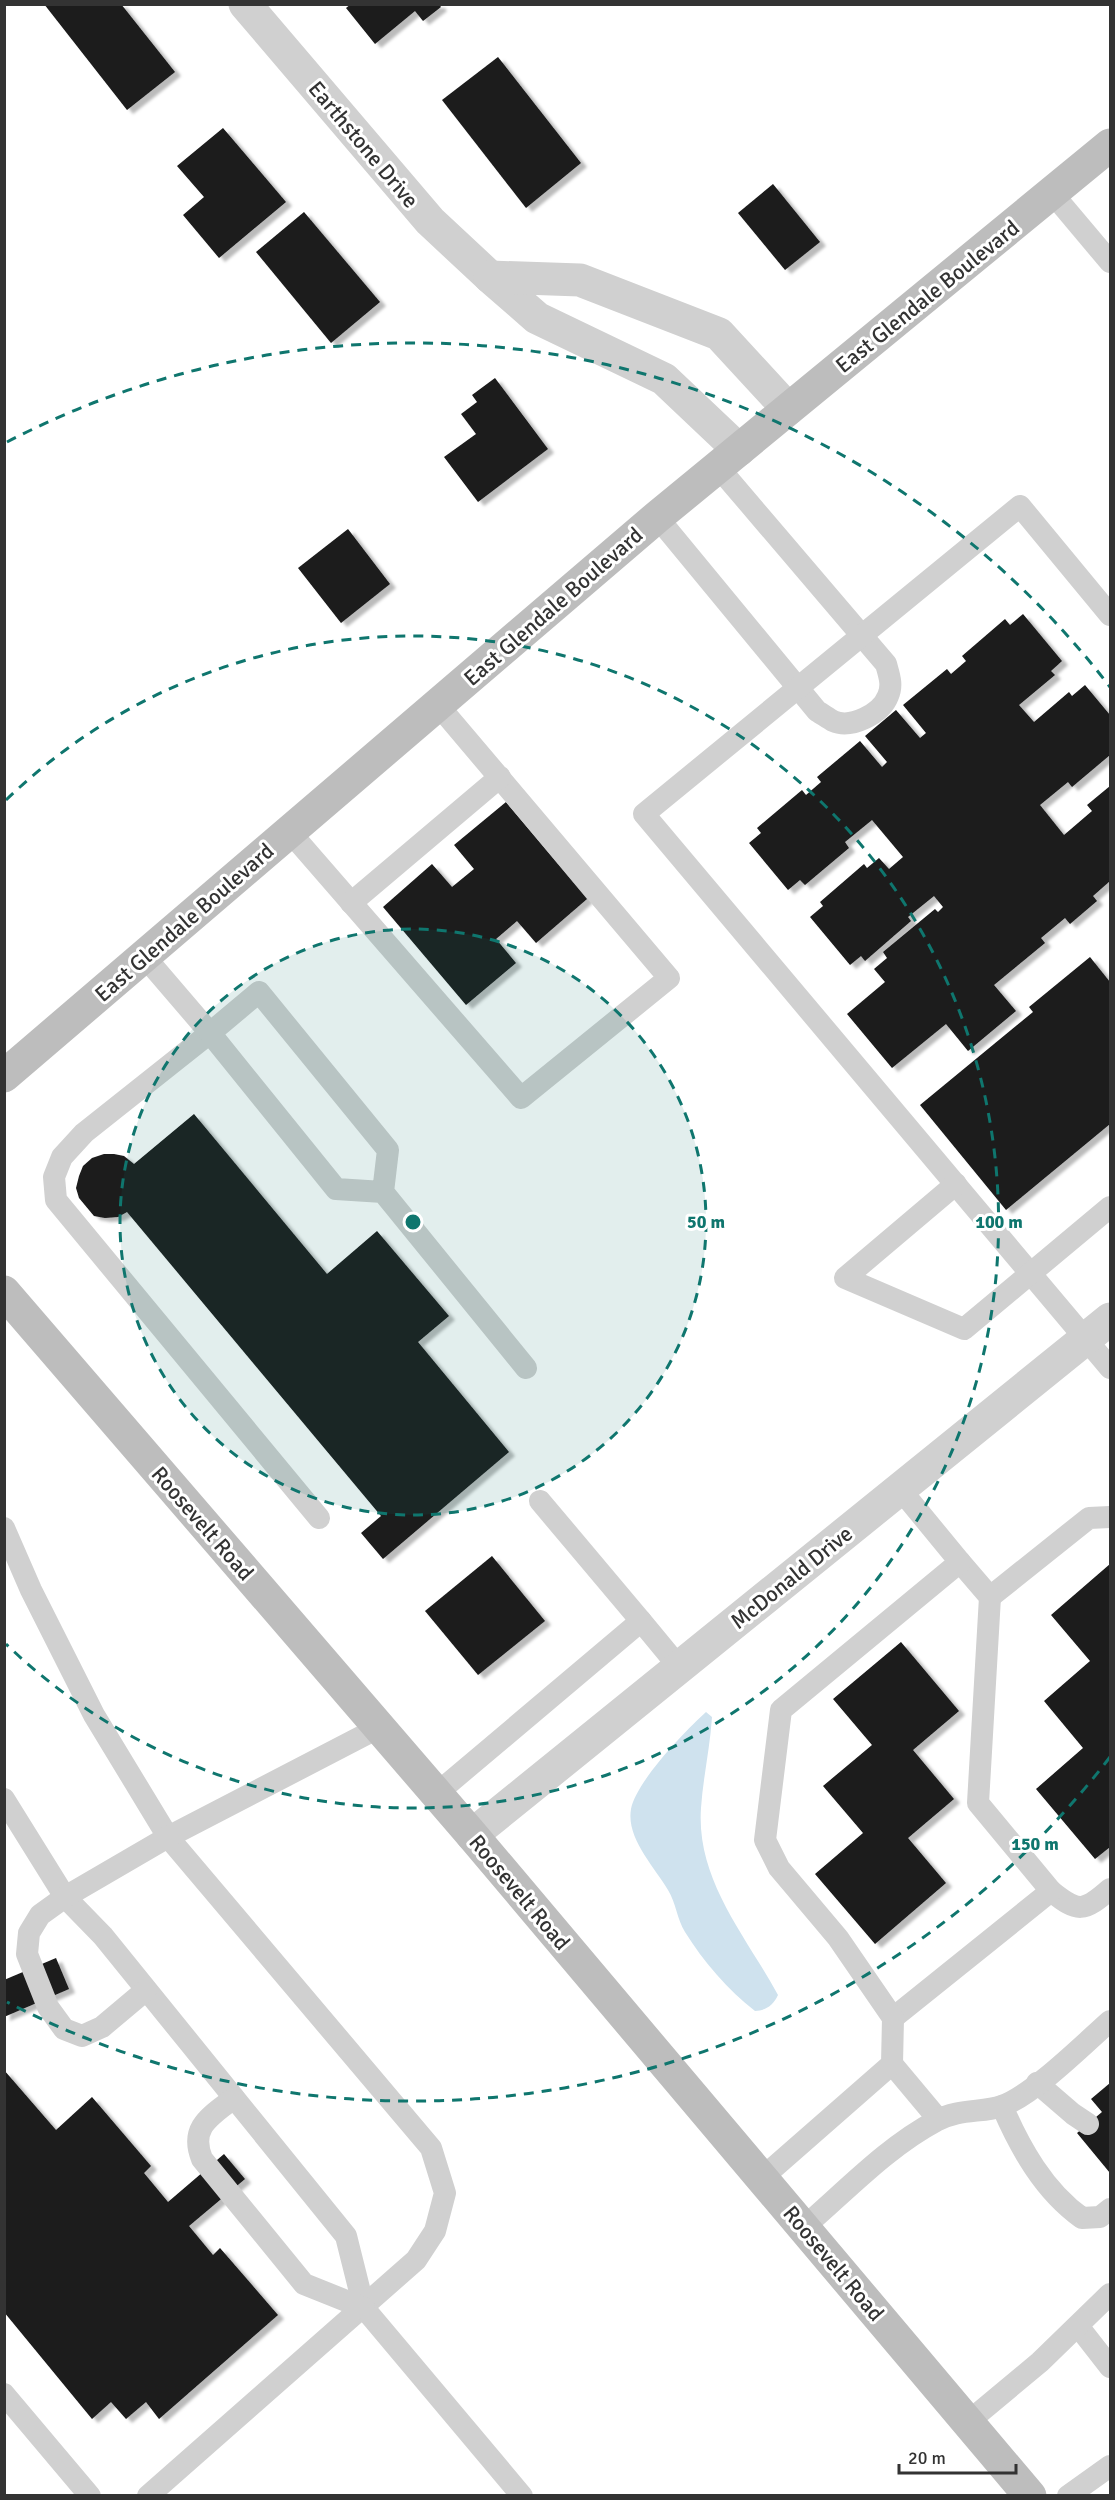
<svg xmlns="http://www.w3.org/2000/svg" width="1115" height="2500" font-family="Signika,sans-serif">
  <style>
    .water { fill: #cfe2ee }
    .building { fill: #1a1a1a; filter: url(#shadow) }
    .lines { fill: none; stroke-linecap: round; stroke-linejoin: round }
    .lane { stroke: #d0d0d0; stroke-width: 22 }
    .street { stroke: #d0d0d0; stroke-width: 33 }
    .secondary { stroke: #bdbdbd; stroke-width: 33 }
    .ring { fill: none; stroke: #0f766e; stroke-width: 3; stroke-dasharray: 10 8 }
    .labels { text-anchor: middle; stroke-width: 6; stroke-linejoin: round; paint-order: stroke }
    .street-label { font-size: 22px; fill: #333; stroke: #fff }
    .centre { fill: #0f766e; stroke: #fff; stroke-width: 3 }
    .ring-label { font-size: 18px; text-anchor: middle; font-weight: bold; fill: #0f766e; stroke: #fff; stroke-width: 6; stroke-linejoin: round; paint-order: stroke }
  </style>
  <defs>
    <filter id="shadow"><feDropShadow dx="6" dy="4" stdDeviation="1.5" flood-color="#0004"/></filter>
  </defs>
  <rect width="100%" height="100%" fill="#fff"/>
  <path class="water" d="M706,1712L712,1717C710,1748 703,1778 701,1808C696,1880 746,1936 778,1995C773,2006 766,2010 755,2011C728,1990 703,1961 685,1932C677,1919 676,1903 668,1890C654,1866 626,1838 631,1809C636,1782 685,1731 706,1712Z"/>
  <g class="building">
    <path d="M44,4H121L175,72L127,110Z"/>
    <path d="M351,4H439L441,7L423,21L415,11L375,44L346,8Z"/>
    <path d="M498,57L581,163L526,208L442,100Z"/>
    <path d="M223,128L286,202L219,258L183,215L204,197L177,166Z"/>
    <path d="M773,184L820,242L785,270L738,213Z"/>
    <path d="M304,212L380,302L331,343L256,252Z"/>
    <path d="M495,378L548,449L478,502L444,457L476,434L461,414L477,402L472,395Z"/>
    <path d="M348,529L390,584L341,623L298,568Z"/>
    <path d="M1023,614L1062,661L1051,671L1055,675L1019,705L1034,722L1069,692L1072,696L1085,685L1110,715V755L1072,787L1068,782L1040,805L1064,835L1092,811L1087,805L1110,786V881L1093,896L1097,901L1070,924L1065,918L1041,938L1045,943L994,985L1016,1011L968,1051L946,1024L892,1068L847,1014L885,982L874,969L887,958L883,952L935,909L938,912L943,907L934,896L908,917L911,921L865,961L861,956L850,965L810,917L823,906L820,902L864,864L867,868L879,858L889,869L903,857L872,820L845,842L849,848L805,885L800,880L788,890L749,843L761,833L757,828L802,790L806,795L821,782L817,777L860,741L882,767L887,762L865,736L896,710L920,738L926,733L903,705L947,669L951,674L966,661L962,656L1005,619L1010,625Z"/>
    <path d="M506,802L587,899L536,943L517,921L496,939L516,963L466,1005L383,907L432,864L452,887L474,869L454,845Z"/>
    <path d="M1090,957L1110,982V1124L1006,1210L920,1105L1033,1012L1029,1007Z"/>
    <path d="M194,1114L327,1274L377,1231L449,1316L418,1342L509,1452L383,1559L361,1533L381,1516L127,1212L118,1217L105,1218L94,1216L79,1198L76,1188L79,1176L83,1166L92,1158L104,1154H114L124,1156L134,1164Z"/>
    <path d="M492,1556L545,1621L478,1675L425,1611Z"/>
    <path d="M1110,1564V1847L1095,1859L1036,1789L1083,1748L1044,1701L1090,1661L1051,1615Z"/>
    <path d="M901,1642L959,1711L913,1750L954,1799L908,1838L946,1883L875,1944L815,1874L863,1833L823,1786L872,1745L833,1699Z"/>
    <path d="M56,1958L69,1989L4,2017V1980Z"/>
    <path d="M4,2070L56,2130L92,2097L151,2166L144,2173L168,2202L224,2154L245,2179L189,2226L213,2255L220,2248L278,2315L159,2419L146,2402L126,2419L111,2402L92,2419L4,2312Z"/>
    <path d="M1110,2083V2173L1077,2133L1102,2112L1091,2099Z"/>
  </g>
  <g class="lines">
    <g class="lane">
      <path d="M1052,193L1110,262"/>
      <path d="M657,517L817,711C822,714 828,718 833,721C851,729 881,714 888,696C893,685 889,675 886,664L718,467"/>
      <path d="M1110,615L1020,506L644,814L1110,1368"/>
      <path d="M289,831L521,1098L669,978L438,705"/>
      <path d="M351,903L500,777"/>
      <path d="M144,956L210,1033L84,1133L62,1157L54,1177L56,1200L319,1518"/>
      <path d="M956,1184L845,1278L964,1329L1110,1207"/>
      <path d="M383,1192L336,1189L210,1033L259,992L388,1150L383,1192L526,1368"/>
      <path d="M540,1501L641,1621"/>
      <path d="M4,1528L31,1590L94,1715L168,1837L431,2148L445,2193L435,2231L416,2260L148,2496"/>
      <path d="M990,1597L1089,1518L1110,1517"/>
      <path d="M436,1794L641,1621L679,1667"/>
      <path d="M4,1799L65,1897L103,1936L346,2236L364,2308L522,2496"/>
      <path d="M1051,1891C1078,1913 1084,1912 1110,1889"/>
      <path d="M146,1990L102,2027L82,2036L64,2029L48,2007L27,1954L29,1933L40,1915L65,1897L168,1837L378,1728"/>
      <path d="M893,2018L1051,1891L978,1803L990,1597L960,1562"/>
      <path d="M892,2064L938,2119"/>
      <path d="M1037,2083L1073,2114L1088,2124"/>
      <path d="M234,2098C211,2116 189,2127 202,2159L304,2284L364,2308"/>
      <path d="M1002,2106C1020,2148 1044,2191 1082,2218L1100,2217L1110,2209"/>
      <path d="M762,2178L892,2064L893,2018L838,1938L779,1868L765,1840L781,1710L960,1562L900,1489"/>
      <path d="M804,2227C846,2191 887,2147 936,2121C959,2108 982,2113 1002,2106C1033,2095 1084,2044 1110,2021"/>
      <path d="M1078,2326L1110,2367"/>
      <path d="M4,2394L90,2496"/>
      <path d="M968,2422L1040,2362L1110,2294"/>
      <path d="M1068,2496L1110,2466"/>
    </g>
    <g class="street">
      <path d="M245,4L430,221L490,277L537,318L664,379L739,450"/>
      <path d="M490,277L580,280L719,334L788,409"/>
      <path d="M472,1835L1110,1319"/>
    </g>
    <g class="secondary">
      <path d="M4,1076L657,517L1110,145"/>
      <path d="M4,1292L472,1835L1030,2496"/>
    </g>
  </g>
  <circle cx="413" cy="1222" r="293" fill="#0f766e" fill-opacity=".12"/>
  <g class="ring">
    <circle cx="413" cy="1222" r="293"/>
    <path d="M6 800A586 586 0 1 1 6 1644"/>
    <path d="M1110 1757A879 879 0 0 1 7 2002M7 442A879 879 0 0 1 1110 687"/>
  </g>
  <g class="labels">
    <g class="street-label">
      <text transform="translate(364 144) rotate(50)" y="8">Earthstone Drive</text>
      <text transform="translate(927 296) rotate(-39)" y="8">East Glendale Boulevard</text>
      <text transform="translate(553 606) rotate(-41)" y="8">East Glendale Boulevard</text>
      <text transform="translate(184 922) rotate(-41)" y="8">East Glendale Boulevard</text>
      <text transform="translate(203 1523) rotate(49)" y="8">Roosevelt Road</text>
      <text transform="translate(791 1577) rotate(-39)" y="8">McDonald Drive</text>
      <text transform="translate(520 1892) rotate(50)" y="8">Roosevelt Road</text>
      <text transform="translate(834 2263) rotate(50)" y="8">Roosevelt Road</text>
    </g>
  </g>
  <circle cx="413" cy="1222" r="9" class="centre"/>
  <g class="ring-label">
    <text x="706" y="1228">50 m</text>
    <text x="999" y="1228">100 m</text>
    <text x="1035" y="1850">150 m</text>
  </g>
  <rect width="1115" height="2500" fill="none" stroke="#333333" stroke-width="12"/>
  <path d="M899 2464v9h117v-9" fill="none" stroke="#333333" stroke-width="3"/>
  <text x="908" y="2464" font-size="18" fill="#333333" stroke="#ffffff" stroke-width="4.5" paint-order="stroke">20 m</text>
</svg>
